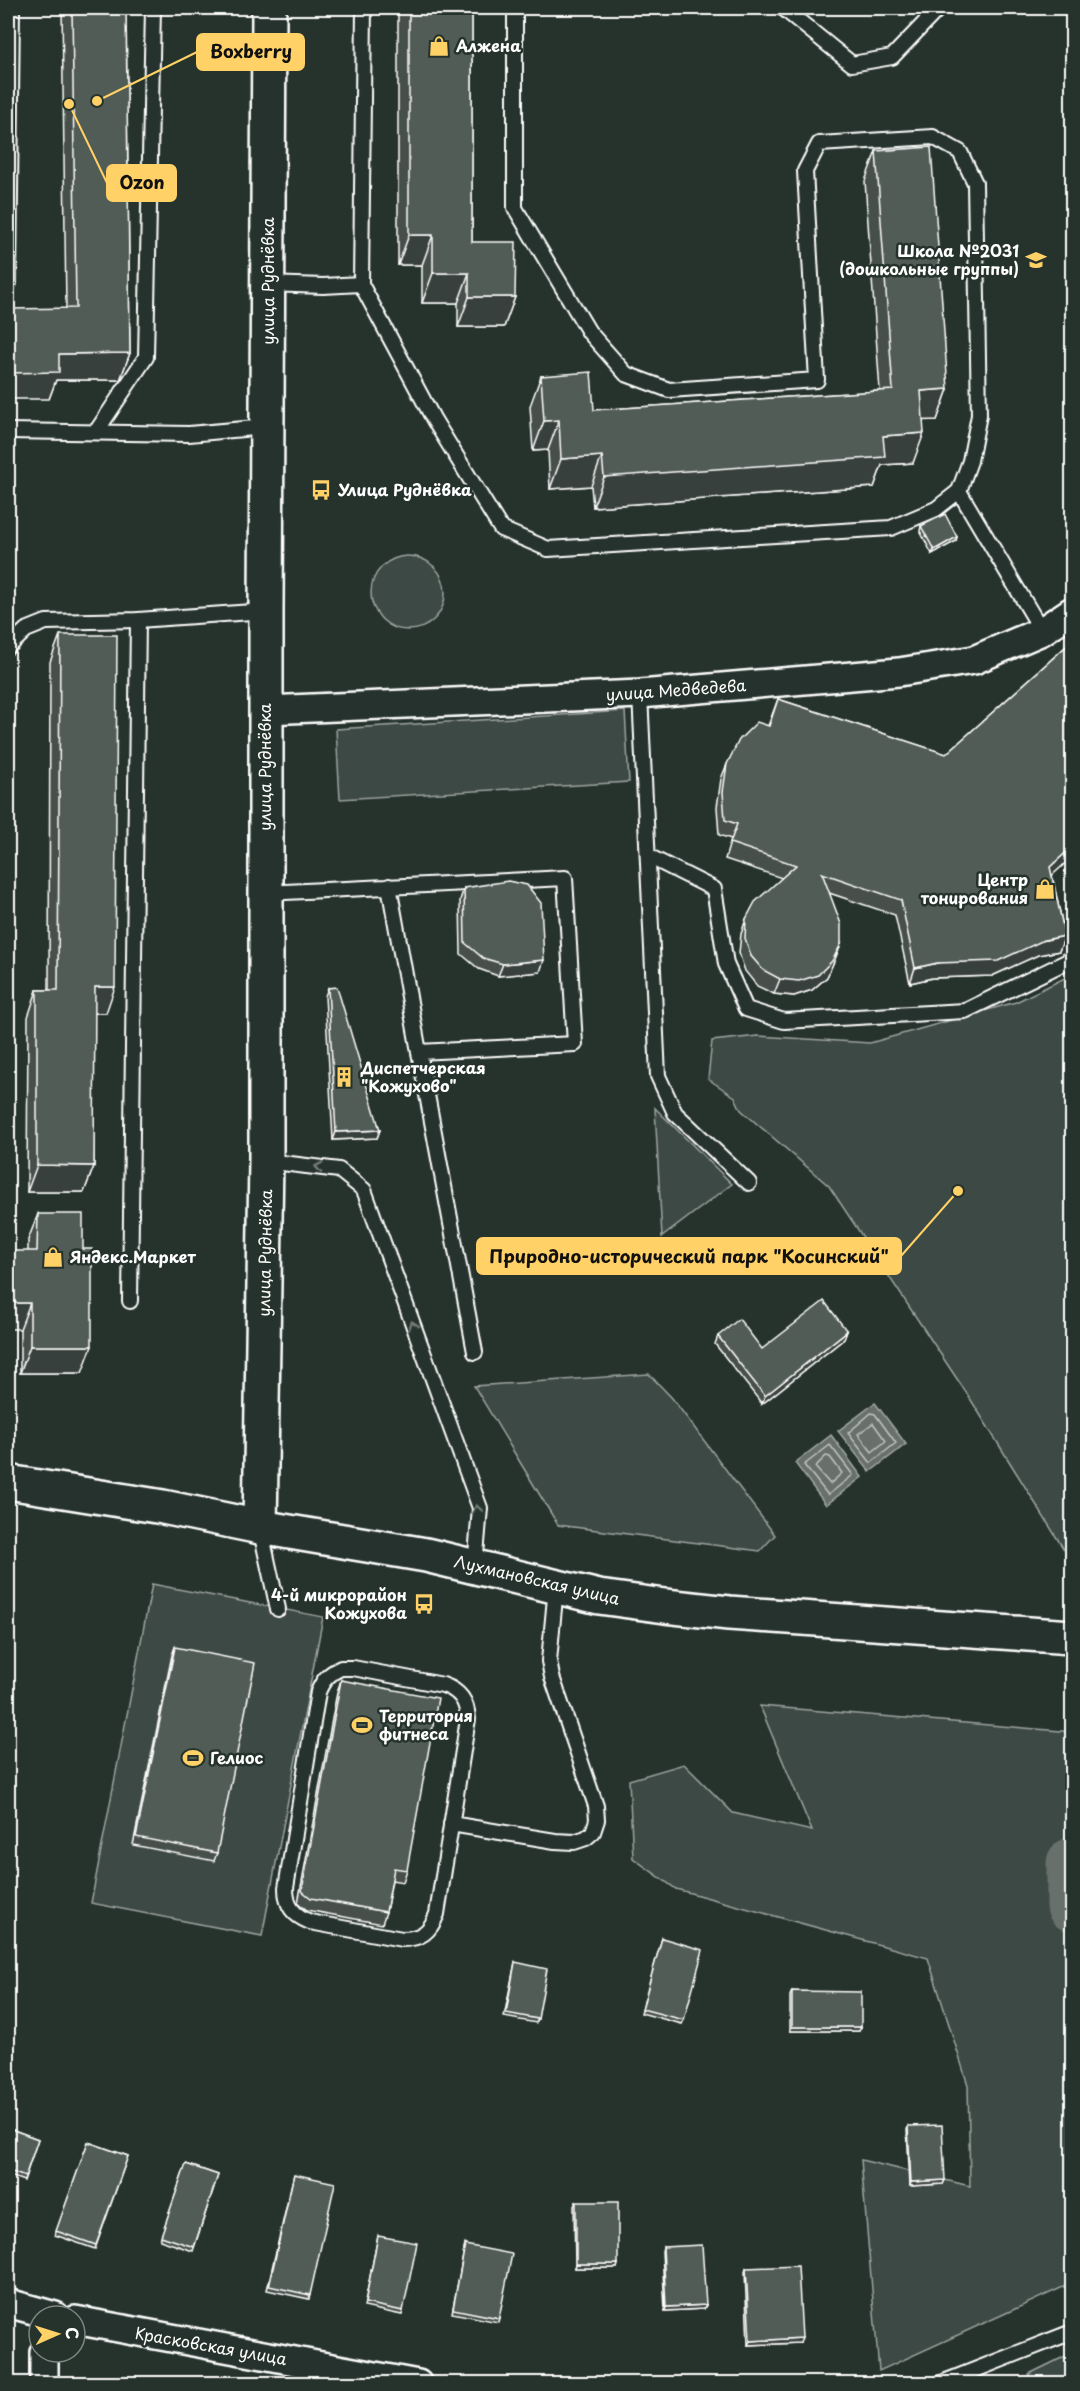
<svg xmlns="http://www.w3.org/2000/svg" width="1080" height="2391" font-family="'Playpen Sans',sans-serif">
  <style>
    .green { fill: #3e4944; stroke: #9ea4a2; stroke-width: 1.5 }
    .water { fill: #67706c; stroke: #a4a9a7; stroke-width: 1.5 }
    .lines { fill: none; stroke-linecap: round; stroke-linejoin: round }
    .shore { stroke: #c2c6c4; stroke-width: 1.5 }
    .river { stroke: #67706c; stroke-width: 51 }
    .service-casing { stroke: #fff; stroke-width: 18 }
    .minor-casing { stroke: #fff; stroke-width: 32 }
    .tertiary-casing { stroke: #fff; stroke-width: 38 }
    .service { stroke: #26332d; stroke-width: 14 }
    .minor { stroke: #26332d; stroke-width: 27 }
    .tertiary { stroke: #26332d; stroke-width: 33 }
    .wall { fill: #464f4b; stroke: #fff; stroke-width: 1.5 }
    .shaded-wall { fill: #39403d; stroke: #fff; stroke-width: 1.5 }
    .building { fill: #515c57; stroke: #fff; stroke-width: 1.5 }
    .oneway { stroke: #727a76 }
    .labels { text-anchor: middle; stroke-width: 5; stroke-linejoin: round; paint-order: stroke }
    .poi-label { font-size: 16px; font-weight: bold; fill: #fff; stroke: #26332d; text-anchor: start }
    .street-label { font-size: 16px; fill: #fff; stroke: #26332d }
    .leader { fill: none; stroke: #ffd166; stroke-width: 2 }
    .callout-dot { fill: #ffd166; stroke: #26332d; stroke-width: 2 }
    .callout { fill: #ffd166; stroke: #ffd166; stroke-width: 2 }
    .callout-label { font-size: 18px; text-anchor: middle; font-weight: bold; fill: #111 }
  </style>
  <rect width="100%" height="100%" fill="#26332d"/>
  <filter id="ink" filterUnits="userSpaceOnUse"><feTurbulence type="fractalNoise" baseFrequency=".0167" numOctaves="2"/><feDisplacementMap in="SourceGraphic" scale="12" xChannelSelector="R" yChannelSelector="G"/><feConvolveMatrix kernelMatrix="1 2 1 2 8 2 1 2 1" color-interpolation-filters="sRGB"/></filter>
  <g filter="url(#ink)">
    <g class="green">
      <circle cx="408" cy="593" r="37"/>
      <path d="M625,711L629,782L340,799L336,729Z"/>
      <path d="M1072,972V1553L1065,1551L971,1400L829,1186L741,1110L735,1097L708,1079L712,1041L758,1036L870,1043L1016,1002L1069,976Z"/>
      <path d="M655,1108L732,1184L662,1237Z"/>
      <path d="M649,1374L672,1398L775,1535L760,1551L558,1525L474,1386Z"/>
      <path d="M152,1584L323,1617L262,1936L91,1903Z"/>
      <path d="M760,1706L1072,1732V2283L879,2371L861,2160L970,2186L968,2085L928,1958L676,1889L633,1858L629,1780L684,1764L733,1813L812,1831Z"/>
      <path d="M1072,2353V2383H1031L1029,2374Z"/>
    </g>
    <g class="water">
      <path d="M875,1403L906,1444L870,1472L838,1431Z"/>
      <path d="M831,1435L862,1477L826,1505L795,1463Z"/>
    </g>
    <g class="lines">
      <g class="shore">
        <path d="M871,1413L875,1414L896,1443L871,1463L848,1433Z"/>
        <path d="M873,1423L886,1441L872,1452L858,1434Z"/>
        <path d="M830,1445L853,1475L828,1495L804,1465Z"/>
        <path d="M826,1456L830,1457L842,1473L830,1484L815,1467Z"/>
      </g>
      <path class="river" d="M1072,1863V1906"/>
      <g class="service-casing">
        <g id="service">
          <path d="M364,8L361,284L434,420L501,529L548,549L891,528L936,509L959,491L970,461L979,415L975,183L960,152L933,137L819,144L805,171L817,380L669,390L626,374L589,332L515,208V8"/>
          <path d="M783,8L852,64L892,57L939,8"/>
          <path d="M8,283H9L12,8"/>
          <path d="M268,284L323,286L361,284"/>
          <path d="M8,431L189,434L266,427"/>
          <path d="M96,432L146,357L153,8"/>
          <path d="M959,491L1042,631"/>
          <path d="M8,647L26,630L46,622L138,620L266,611"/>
          <path d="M640,694L658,1076L675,1113L749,1183"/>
          <path d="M648,856L714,889L726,964L746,1009L784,1021L965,1011L1068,961L1072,955"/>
          <path d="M265,893L565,878L575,1044L419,1052L389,886"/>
          <path d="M419,1052L475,1352"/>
          <path d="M266,1161L339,1170L364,1190L480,1508L475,1567"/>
          <path d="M130,1301L138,620"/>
          <path d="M260,1527L278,1609"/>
          <path d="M341,1668H353L443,1685C460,1691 467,1701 468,1719L437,1914C430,1932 421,1939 402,1939L310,1922C293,1915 286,1906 286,1888L318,1692C323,1680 328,1674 341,1668Z"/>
          <path d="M451,1824L555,1841L574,1842L586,1838L593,1832L597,1820L596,1806L552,1677L549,1661L556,1587"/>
          <path d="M939,2384L1072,2332"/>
        </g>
      </g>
      <g class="minor-casing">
        <g id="minor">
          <path d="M266,710L640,694L899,672L974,660L1042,631L1072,611"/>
          <path d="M8,2303L55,2316"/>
          <path d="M75,2320L418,2384"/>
          <path d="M44,2352V2384"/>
        </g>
      </g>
      <g class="tertiary-casing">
        <g id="tertiary">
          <path d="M8,1482L163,1507L260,1527L426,1555L599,1597L665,1606L729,1613L1072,1637"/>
          <path d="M260,1527L266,1161V611L269,8"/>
        </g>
      </g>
      <use href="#service" class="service"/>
      <use href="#minor" class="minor"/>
      <use href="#tertiary" class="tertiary"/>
    </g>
    <g class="wall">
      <path d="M62,8H126L130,353L120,380H56L49,399L66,308Z"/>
      <path d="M398,8H472V242L515,297L504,327H458V303H422V265H398Z"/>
      <path d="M876,151L948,389L937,420H923L913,463L882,465L874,487L593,507L591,486L550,489L548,450L533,451L530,406L541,376L594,410L880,391L865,181Z"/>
      <path d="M921,526L956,541L932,554L920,531Z"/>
      <path d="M60,635L106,1013H94V1166L84,1192H27L28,1017L37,990H49L50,662Z"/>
      <path d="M1072,641V857L1052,875L1065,936L1059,951L1038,955L992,976L932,978L910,983L895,915L829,893L841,944L835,959L827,977L812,990L794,996L774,994L757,986L745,971L739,953L741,934L746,919L782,878L725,859L731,839L719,835L717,807L721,779L727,764L768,726L778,699L946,754Z"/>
      <path d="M464,888L540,972L498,976L479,969L461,954L460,900Z"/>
      <path d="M328,988L380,1130L377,1138L333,1140L325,996Z"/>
      <path d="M38,1214L82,1373H20V1329L28,1251V1240Z"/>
      <path d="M847,1331L844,1339L762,1404L715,1344L718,1336L762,1349Z"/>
      <path d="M175,1647L217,1853L214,1861L133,1845L172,1655Z"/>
      <path d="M341,1680L407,1870L403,1882L392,1880L386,1912L382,1924L307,1910L298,1903L337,1692Z"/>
      <path d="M662,1938L684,2020L682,2024L641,2013Z"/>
      <path d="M515,1962L538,2019L536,2023L504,2017Z"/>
      <path d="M792,1991L861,2027L859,2031H790V1996Z"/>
      <path d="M908,2126L945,2180L943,2184L910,2186L907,2130Z"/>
      <path d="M8,2128L38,2139L24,2181L10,2176Z"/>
      <path d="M88,2142L128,2156L95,2249L55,2235Z"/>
      <path d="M186,2164L218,2175L193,2251L160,2240Z"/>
      <path d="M294,2174L310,2295L309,2299L267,2290Z"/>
      <path d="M576,2202L618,2264L617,2268H575L574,2206Z"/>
      <path d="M378,2236L403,2311L402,2315L364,2307Z"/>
      <path d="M465,2245L499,2318L498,2322L452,2313Z"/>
      <path d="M663,2247L706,2305L704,2309L665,2311L662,2251Z"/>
      <path d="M746,2268L800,2343L748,2345L745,2272Z"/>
    </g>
    <g class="shaded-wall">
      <path d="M409,235H433L422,265H398Z"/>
      <path d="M433,273H469L458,303H422Z"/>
      <path d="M469,297H515L504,327H458Z"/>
      <path d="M130,353L120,380H56L49,399H8V373L59,354Z"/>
      <path d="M948,389L937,420L910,421L921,391Z"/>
      <path d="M559,420L548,450L533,451L544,421Z"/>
      <path d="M924,433L913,463L882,465L874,487L593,507L604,477L883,436Z"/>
      <path d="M602,456L591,486L550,489L561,459Z"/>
      <path d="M957,537L956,541L932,554L934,550Z"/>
      <path d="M1072,847V857L1045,882L1050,867Z"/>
      <path d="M1065,936L1059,951L1038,955L992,976L932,978L910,983L915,968Z"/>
      <path d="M841,944L835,959L827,977L812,990L794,996L774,994L780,979Z"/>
      <path d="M544,960L540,972L498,976L503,964Z"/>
      <path d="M95,987H115L106,1013H85Z"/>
      <path d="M380,1130L377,1138L333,1140L336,1132Z"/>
      <path d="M37,1165L94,1166L84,1192H27Z"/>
      <path d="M8,1303H30L20,1329H8Z"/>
      <path d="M847,1331L844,1339L762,1404L765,1396Z"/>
      <path d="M30,1346H92L82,1373H20Z"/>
      <path d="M792,2027H861L859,2031H790Z"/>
      <path d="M945,2180L943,2184L910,2186L911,2182Z"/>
      <path d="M576,2264H618L617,2268H575Z"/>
      <path d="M706,2305L704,2309L665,2311L666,2307Z"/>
      <path d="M802,2338L800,2343L748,2345L750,2341Z"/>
    </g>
    <g class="building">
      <path d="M72,8H126L130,353L59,354V372L8,373V309L76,308Z"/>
      <path d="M409,8H472V242H516L515,297H469V273H433V235H409Z"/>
      <path d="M931,147L948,389L921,391L924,433L883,436L885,457L604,477L602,456L561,459L559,420L544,421L541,376L591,372L594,410L893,390L876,151Z"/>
      <path d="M945,514L957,537L934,550L921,526Z"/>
      <path d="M60,635H117L115,987H95L94,1166L37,1165V990H58Z"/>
      <path d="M1072,641V847L1050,867L1065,936L1044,940L998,961L937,963L915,968L901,900L822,873L841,924V944L832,961L818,975L799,981L780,979L763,970L751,956L745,938L746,919L755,902L796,865L730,843L737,824L725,820L723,792L727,764L739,740L757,722L769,726L778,699L946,754Z"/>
      <path d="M508,881L527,885L541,903L544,960L503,964L483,958L465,943L464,888Z"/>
      <path d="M337,987L380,1130L336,1132L328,988Z"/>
      <path d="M38,1214H83V1249H92V1346H30V1303H8V1251H37Z"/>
      <path d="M824,1301L847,1331L765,1396L718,1336L739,1319L762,1349Z"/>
      <path d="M175,1647L255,1663L217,1853L136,1837Z"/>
      <path d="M341,1680L438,1698L407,1870L394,1868L386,1912L311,1898L302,1891Z"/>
      <path d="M662,1938L703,1950L684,2020L642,2009Z"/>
      <path d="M515,1962L547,1969L538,2019L506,2013Z"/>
      <path d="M792,1991L861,1992V2027H792Z"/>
      <path d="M942,2125L945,2180L911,2182L908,2126Z"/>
      <path d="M8,2128L38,2139L25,2177L12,2172L8,2183Z"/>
      <path d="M88,2142L128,2156L96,2245L56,2231Z"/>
      <path d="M186,2164L218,2175L194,2247L161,2236Z"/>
      <path d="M294,2174L335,2183L310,2295L269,2286Z"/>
      <rect x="576" y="2202" width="42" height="62"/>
      <path d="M378,2236L417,2243L403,2311L365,2303Z"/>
      <path d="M465,2245L512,2254L499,2318L453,2309Z"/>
      <path d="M702,2245L706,2305L666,2307L663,2247Z"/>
      <path d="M798,2266L802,2338L750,2341L746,2268Z"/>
    </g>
    <defs><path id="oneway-chevron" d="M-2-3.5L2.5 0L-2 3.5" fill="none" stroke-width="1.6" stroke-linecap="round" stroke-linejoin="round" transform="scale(1.5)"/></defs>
    <g class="oneway">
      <use href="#oneway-chevron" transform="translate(319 1167) rotate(-171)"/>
      <use href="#oneway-chevron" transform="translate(413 1325) rotate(-110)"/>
      <use href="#oneway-chevron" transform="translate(477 1509) rotate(-99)"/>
    </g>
  </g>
  <defs>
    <g id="shop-bare" transform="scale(1.62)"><path d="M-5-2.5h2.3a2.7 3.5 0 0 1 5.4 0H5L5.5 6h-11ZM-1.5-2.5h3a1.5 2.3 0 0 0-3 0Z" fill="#ffd166" stroke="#26332d" stroke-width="2.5" paint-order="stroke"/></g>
    <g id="school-bare" transform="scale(1.62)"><path d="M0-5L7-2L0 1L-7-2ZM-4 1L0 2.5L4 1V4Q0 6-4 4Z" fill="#ffd166" stroke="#26332d" stroke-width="2.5" paint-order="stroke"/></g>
    <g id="bus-bare" transform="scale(1.62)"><path d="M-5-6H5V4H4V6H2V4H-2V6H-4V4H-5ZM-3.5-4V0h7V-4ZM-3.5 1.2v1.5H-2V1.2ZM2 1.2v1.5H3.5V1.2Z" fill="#ffd166" stroke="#26332d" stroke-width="2.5" paint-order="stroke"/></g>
    <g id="building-bare" transform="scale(1.62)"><path d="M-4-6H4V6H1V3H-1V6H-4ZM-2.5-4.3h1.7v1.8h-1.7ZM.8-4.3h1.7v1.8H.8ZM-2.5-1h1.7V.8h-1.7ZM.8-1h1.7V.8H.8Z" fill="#ffd166" stroke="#26332d" stroke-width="2.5" paint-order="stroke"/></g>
    <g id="stadium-bare" transform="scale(1.62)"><path d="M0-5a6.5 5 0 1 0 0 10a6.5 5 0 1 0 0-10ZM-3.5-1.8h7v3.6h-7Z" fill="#ffd166" stroke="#26332d" stroke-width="2.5" paint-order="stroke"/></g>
  </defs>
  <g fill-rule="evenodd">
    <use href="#shop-bare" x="439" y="46"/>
    <use href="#school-bare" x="1036" y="260"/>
    <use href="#bus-bare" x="321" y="490"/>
    <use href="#shop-bare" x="1045" y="889"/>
    <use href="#building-bare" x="344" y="1077"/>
    <use href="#shop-bare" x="53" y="1257"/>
    <use href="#bus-bare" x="424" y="1604"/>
    <use href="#stadium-bare" x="362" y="1725"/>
    <use href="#stadium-bare" x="193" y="1758"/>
  </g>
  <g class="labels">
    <g class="poi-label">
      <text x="456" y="52">Алжена</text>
      <text x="1019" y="257" text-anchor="end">Школа №2031<tspan x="1019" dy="18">(дошкольные группы)</tspan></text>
      <text x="338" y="496">Улица Руднёвка</text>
      <text x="1028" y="886" text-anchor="end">Центр<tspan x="1028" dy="18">тонирования</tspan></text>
      <text x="361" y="1074">Диспетчерская<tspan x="361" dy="18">"Кожухово"</tspan></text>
      <text x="70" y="1263">Яндекс.Маркет</text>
      <text x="407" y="1601" text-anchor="end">4-й микрорайон<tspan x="407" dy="18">Кожухова</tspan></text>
      <text x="379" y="1722">Территория<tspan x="379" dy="18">фитнеса</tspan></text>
      <text x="210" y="1764">Гелиос</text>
    </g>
    <g class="street-label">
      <text transform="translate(268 281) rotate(-90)" y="6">улица Руднёвка</text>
      <text transform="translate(676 690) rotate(-4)" y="6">улица Медведева</text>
      <text transform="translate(265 767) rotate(-90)" y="6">улица Руднёвка</text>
      <text transform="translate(265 1253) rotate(-89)" y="6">улица Руднёвка</text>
      <text transform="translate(537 1580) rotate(13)" y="6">Лухмановская улица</text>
      <text transform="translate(211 2346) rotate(10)" y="6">Красковская улица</text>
    </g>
  </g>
  <path class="leader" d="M97 101L197 52M69 104L107 183M958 1191L901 1256"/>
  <g class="callout-dot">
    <circle cx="97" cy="101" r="6"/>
    <circle cx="69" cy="104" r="6"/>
    <circle cx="958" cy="1191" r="6"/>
  </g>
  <g class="callout">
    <rect x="197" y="34" width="107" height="36" rx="6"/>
    <rect x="107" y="165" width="69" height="36" rx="6"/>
    <rect x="477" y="1238" width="424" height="36" rx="6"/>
  </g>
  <g class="callout-label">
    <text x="251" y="58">Boxberry</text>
    <text x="142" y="189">Ozon</text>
    <text x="689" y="1263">Природно-исторический парк "Косинский"</text>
  </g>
  <rect width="1080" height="2391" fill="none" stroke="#26332d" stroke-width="30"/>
  <rect x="15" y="15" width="1050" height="2361" fill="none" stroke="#fff" stroke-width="2" filter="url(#ink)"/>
  <g transform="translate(57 2334) rotate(87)"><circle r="28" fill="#26332d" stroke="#7d8581" stroke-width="1.5"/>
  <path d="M0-4.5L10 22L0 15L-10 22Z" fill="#ffd166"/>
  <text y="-9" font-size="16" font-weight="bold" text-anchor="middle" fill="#ffffff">С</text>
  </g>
</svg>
